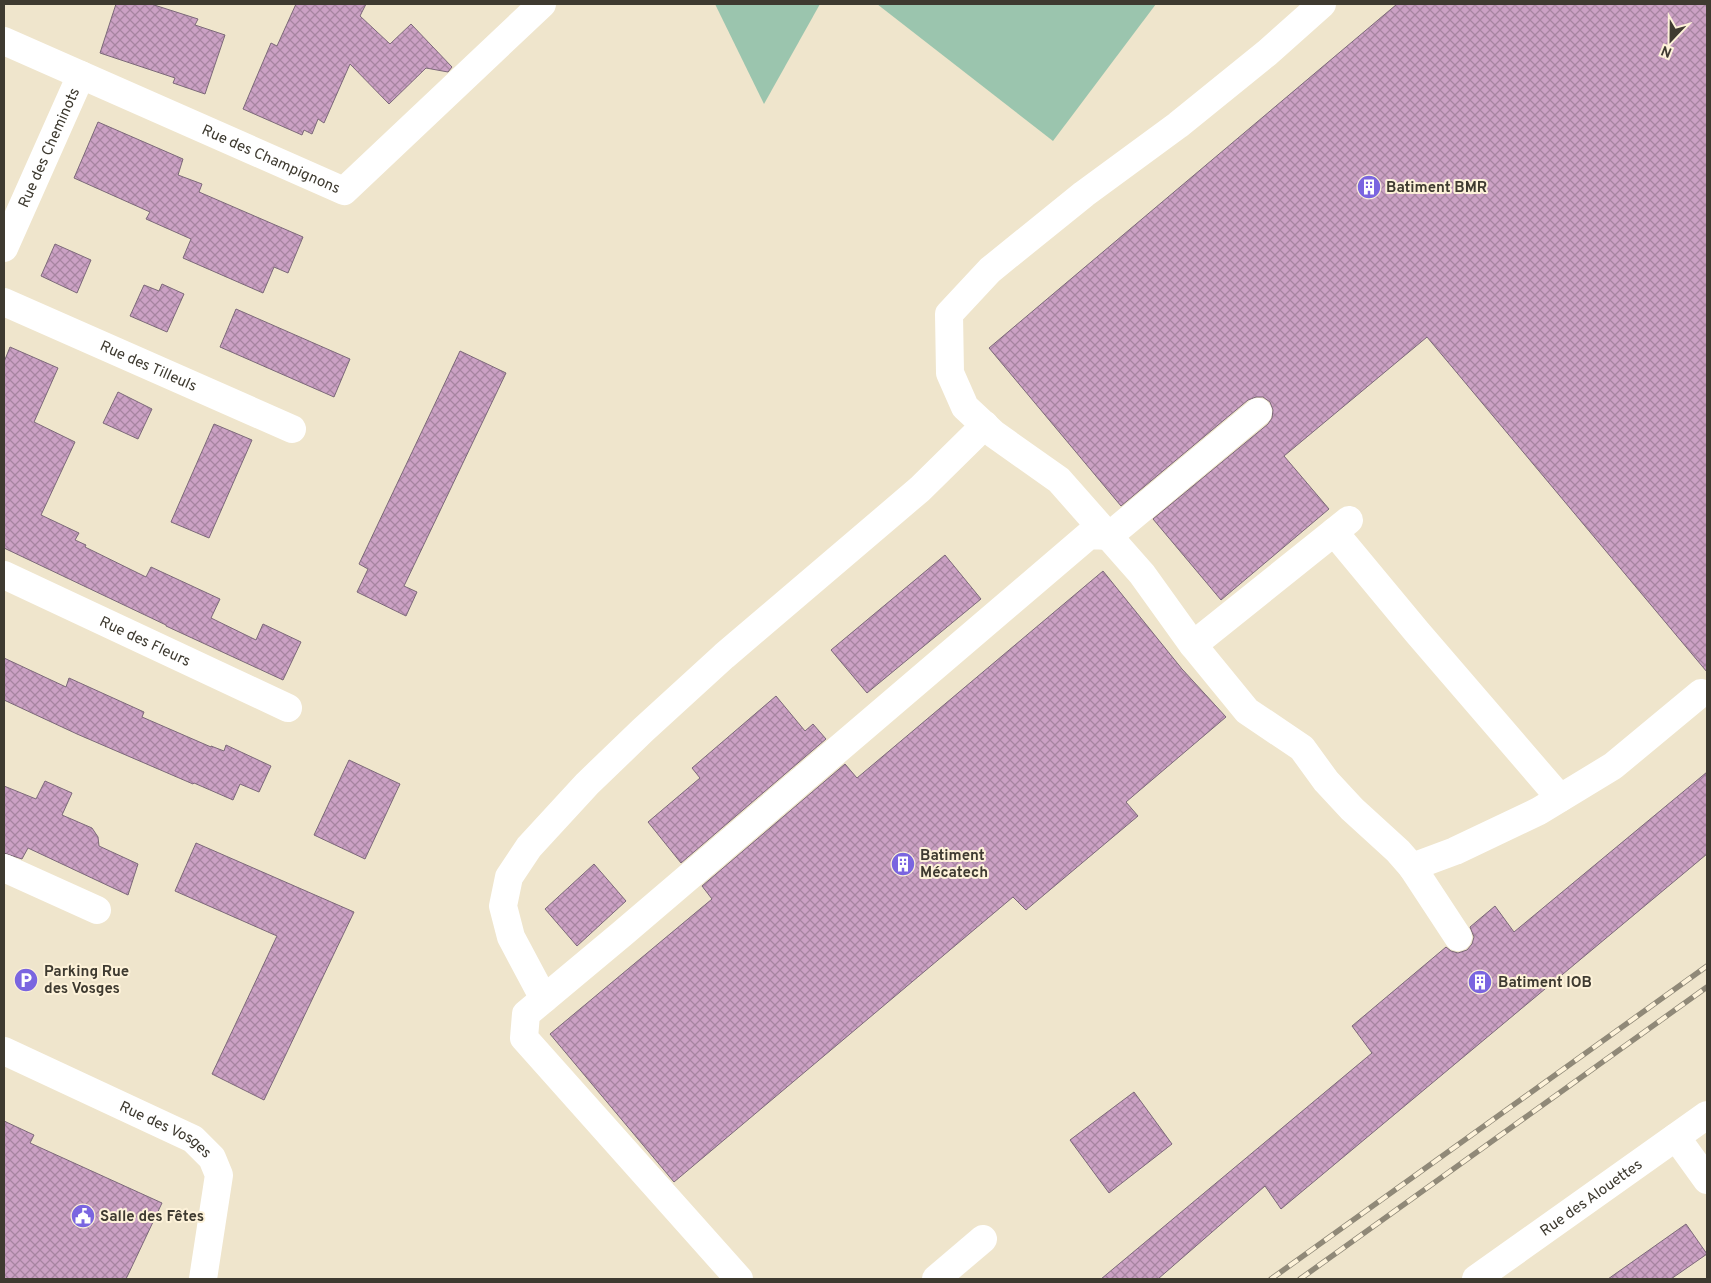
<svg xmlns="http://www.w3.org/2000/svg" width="1711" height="1283" font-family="Overpass,sans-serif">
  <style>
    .green { fill: #9bc5ae }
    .building { fill: url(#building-cross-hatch); stroke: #7c6979 }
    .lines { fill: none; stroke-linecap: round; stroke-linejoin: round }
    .minor { stroke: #fff; stroke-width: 28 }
    .rail-casing { stroke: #908978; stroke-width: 5.5 }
    .rail { stroke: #fdf2d9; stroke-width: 4; stroke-dasharray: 11; stroke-linecap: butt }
    .labels { text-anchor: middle; stroke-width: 4; stroke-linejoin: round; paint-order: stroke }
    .street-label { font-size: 15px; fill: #3e3a30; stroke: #fdf2d9 }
    .poi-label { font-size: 15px; font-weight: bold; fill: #3e3a30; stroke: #fdf2d9; text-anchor: start }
  </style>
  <defs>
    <pattern id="building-cross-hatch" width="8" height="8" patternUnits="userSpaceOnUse" patternTransform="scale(1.25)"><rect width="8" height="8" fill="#cba1c4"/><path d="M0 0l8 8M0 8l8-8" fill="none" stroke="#a684a0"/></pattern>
  </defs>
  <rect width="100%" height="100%" fill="#efe5cc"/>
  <g class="green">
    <path d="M715,4H820L764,104Z"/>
    <path d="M877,4H1156L1053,141Z"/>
  </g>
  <g class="building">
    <path d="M116,4H151L198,19L195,25L225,35L205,94L173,83L175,78L100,53Z"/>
    <path d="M296,4H366L360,16L390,44L411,24L452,67L448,72L426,68L389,104L350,64L324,123L318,119L312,134L304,130L302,135L243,109L271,43L277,46Z"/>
    <path d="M1397,4H1707V672L1427,337L1284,456L1329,509L1221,600L1153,519L1268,424L1272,418L1273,410L1270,402L1263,397H1256L1248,400L1121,506L989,348Z"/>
    <path d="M98,122L183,159L178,175L202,184L199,192L303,237L288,273L274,267L263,293L183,258L191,239L146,219L150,212L74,178Z"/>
    <path d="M55,244L91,260L77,293L41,276Z"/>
    <path d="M162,284L184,294L167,332L130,316L144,285L159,291Z"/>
    <path d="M236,309L350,359L334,397L220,347Z"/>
    <path d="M10,347L58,368L34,422L75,442L41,515L79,533L75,540L86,545L85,547L146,577L151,567L220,599L211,618L256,640L263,624L301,642L283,680L166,626V625L4,548V362Z"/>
    <path d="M460,351L506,373L404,586L417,592L406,616L357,592L368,569L359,564Z"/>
    <path d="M118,392L152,409L138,439L103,423Z"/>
    <path d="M214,424L252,440L209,538L171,522Z"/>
    <path d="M945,555L981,599L867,693L831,650Z"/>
    <path d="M1103,571L1182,669L1226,717L1126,802L1138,816L1026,910L1013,897L674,1182L550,1034L712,899L702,886L845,764L857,778Z"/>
    <path d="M4,658L66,687L69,678L144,712L142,717L211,747V746L224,751L226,745L271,766L259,792L240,784L233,800L194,783L193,784L77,734L4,700Z"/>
    <path d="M776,696L805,731L813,724L826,739L681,863L648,822L700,778L692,768Z"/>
    <path d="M349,760L400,784L365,859L314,835Z"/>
    <path d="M1707,772V854L1281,1209L1265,1186L1158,1279H1101L1372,1053L1352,1026L1446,947L1451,951L1458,953L1467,950L1472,944L1474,937L1470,927L1495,906L1514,932Z"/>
    <path d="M45,781L72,793L62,815L92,828L98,837L99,846L138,864L128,895L28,848L22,859L4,853V786L36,799Z"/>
    <path d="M196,843L354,912L264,1100L212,1074L277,936L175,891Z"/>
    <path d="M594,864L626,901L577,946L545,909Z"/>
    <path d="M1134,1092L1172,1144L1109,1193L1070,1140Z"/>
    <path d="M4,1121L34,1135L30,1143L162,1203L126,1279H4Z"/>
    <path d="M1686,1224L1707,1254L1671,1279H1608Z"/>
  </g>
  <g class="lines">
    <g class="minor">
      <path d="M1322,4L1267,53L1178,125L1084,194L990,270L949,314L950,373L965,407L994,434L1059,480L1142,574L1193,645L1247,711L1302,748L1326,781L1352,809L1398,851L1412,867L1458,937"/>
      <path id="s1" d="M4,41L344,191L542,4"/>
      <path id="s2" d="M4,248L81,75"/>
      <path id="s3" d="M4,302L292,429"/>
      <path d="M1334,532L1417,632L1560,798"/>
      <path id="s4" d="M4,575L288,708"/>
      <path d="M1193,645L1349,520"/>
      <path d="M1412,867L1455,851L1539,811L1613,766L1701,693"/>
      <path d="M4,868L97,910"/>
      <path d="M544,999L511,937L503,906L509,877L529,847L587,784L643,730L724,656L920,489L985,425"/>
      <path id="s5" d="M4,1051L193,1139L212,1158L219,1175L203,1279"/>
      <path d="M1676,1137L1707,1180"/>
      <path d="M739,1279L524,1038L526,1014L623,933L1089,535L1109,536L1258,412"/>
      <path d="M936,1279L983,1239"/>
      <path id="s6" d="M1476,1279L1707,1115"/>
    </g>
    <g class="rail-casing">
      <g id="rail">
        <path d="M1271,1279L1707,966"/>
        <path d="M1300,1279L1707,987"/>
      </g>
    </g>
    <use href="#rail" class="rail"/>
  </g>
  <defs>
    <g id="building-disc" transform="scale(1.25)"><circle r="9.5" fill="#7a65e0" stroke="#fdf2d9"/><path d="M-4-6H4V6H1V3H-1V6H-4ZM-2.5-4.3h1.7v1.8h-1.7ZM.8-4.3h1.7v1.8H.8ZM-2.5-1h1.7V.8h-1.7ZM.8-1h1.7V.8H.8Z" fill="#fff"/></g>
    <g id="parking-disc" transform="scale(1.25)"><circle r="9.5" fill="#7a65e0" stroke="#fdf2d9"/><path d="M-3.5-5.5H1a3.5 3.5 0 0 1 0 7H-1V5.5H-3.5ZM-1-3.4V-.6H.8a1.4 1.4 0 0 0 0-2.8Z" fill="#fff"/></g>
    <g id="civic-disc" transform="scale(1.25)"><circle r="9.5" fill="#7a65e0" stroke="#fdf2d9"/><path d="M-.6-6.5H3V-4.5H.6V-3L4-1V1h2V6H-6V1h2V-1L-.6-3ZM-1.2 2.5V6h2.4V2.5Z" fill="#fff"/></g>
  </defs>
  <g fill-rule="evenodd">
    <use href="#building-disc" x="1369" y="187"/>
    <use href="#building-disc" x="903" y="864"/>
    <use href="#parking-disc" x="26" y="980"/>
    <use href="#building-disc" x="1480" y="982"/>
    <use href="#civic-disc" x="83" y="1216"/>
  </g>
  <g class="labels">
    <g class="street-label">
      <text dy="5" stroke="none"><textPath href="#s2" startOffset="110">Rue des Cheminots</textPath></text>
      <text dy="5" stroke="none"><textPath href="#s1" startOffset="292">Rue des Champignons</textPath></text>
      <text dy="5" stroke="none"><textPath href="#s3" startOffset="158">Rue des Tilleuls</textPath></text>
      <text dy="5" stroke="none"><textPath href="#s4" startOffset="156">Rue des Fleurs</textPath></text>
      <text dy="5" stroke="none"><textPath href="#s5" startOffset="180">Rue des Vosges</textPath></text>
      <text dy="5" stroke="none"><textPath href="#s6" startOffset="141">Rue des Alouettes</textPath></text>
    </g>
    <g class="poi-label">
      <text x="1386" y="192">Batiment BMR</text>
      <text x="920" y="860">Batiment<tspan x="920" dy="17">Mécatech</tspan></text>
      <text x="44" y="976">Parking Rue<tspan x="44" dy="17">des Vosges</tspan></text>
      <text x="1498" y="987">Batiment IOB</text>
      <text x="100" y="1221">Salle des Fêtes</text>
    </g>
  </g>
  <rect width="1711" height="1283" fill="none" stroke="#3e3a30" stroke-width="10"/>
  <g transform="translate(1671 40) rotate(202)" stroke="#fdf2d9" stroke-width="4" paint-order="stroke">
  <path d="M0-4L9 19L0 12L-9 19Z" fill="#3e3a30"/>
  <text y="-8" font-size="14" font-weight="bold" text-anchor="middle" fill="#3e3a30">N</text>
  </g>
</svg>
